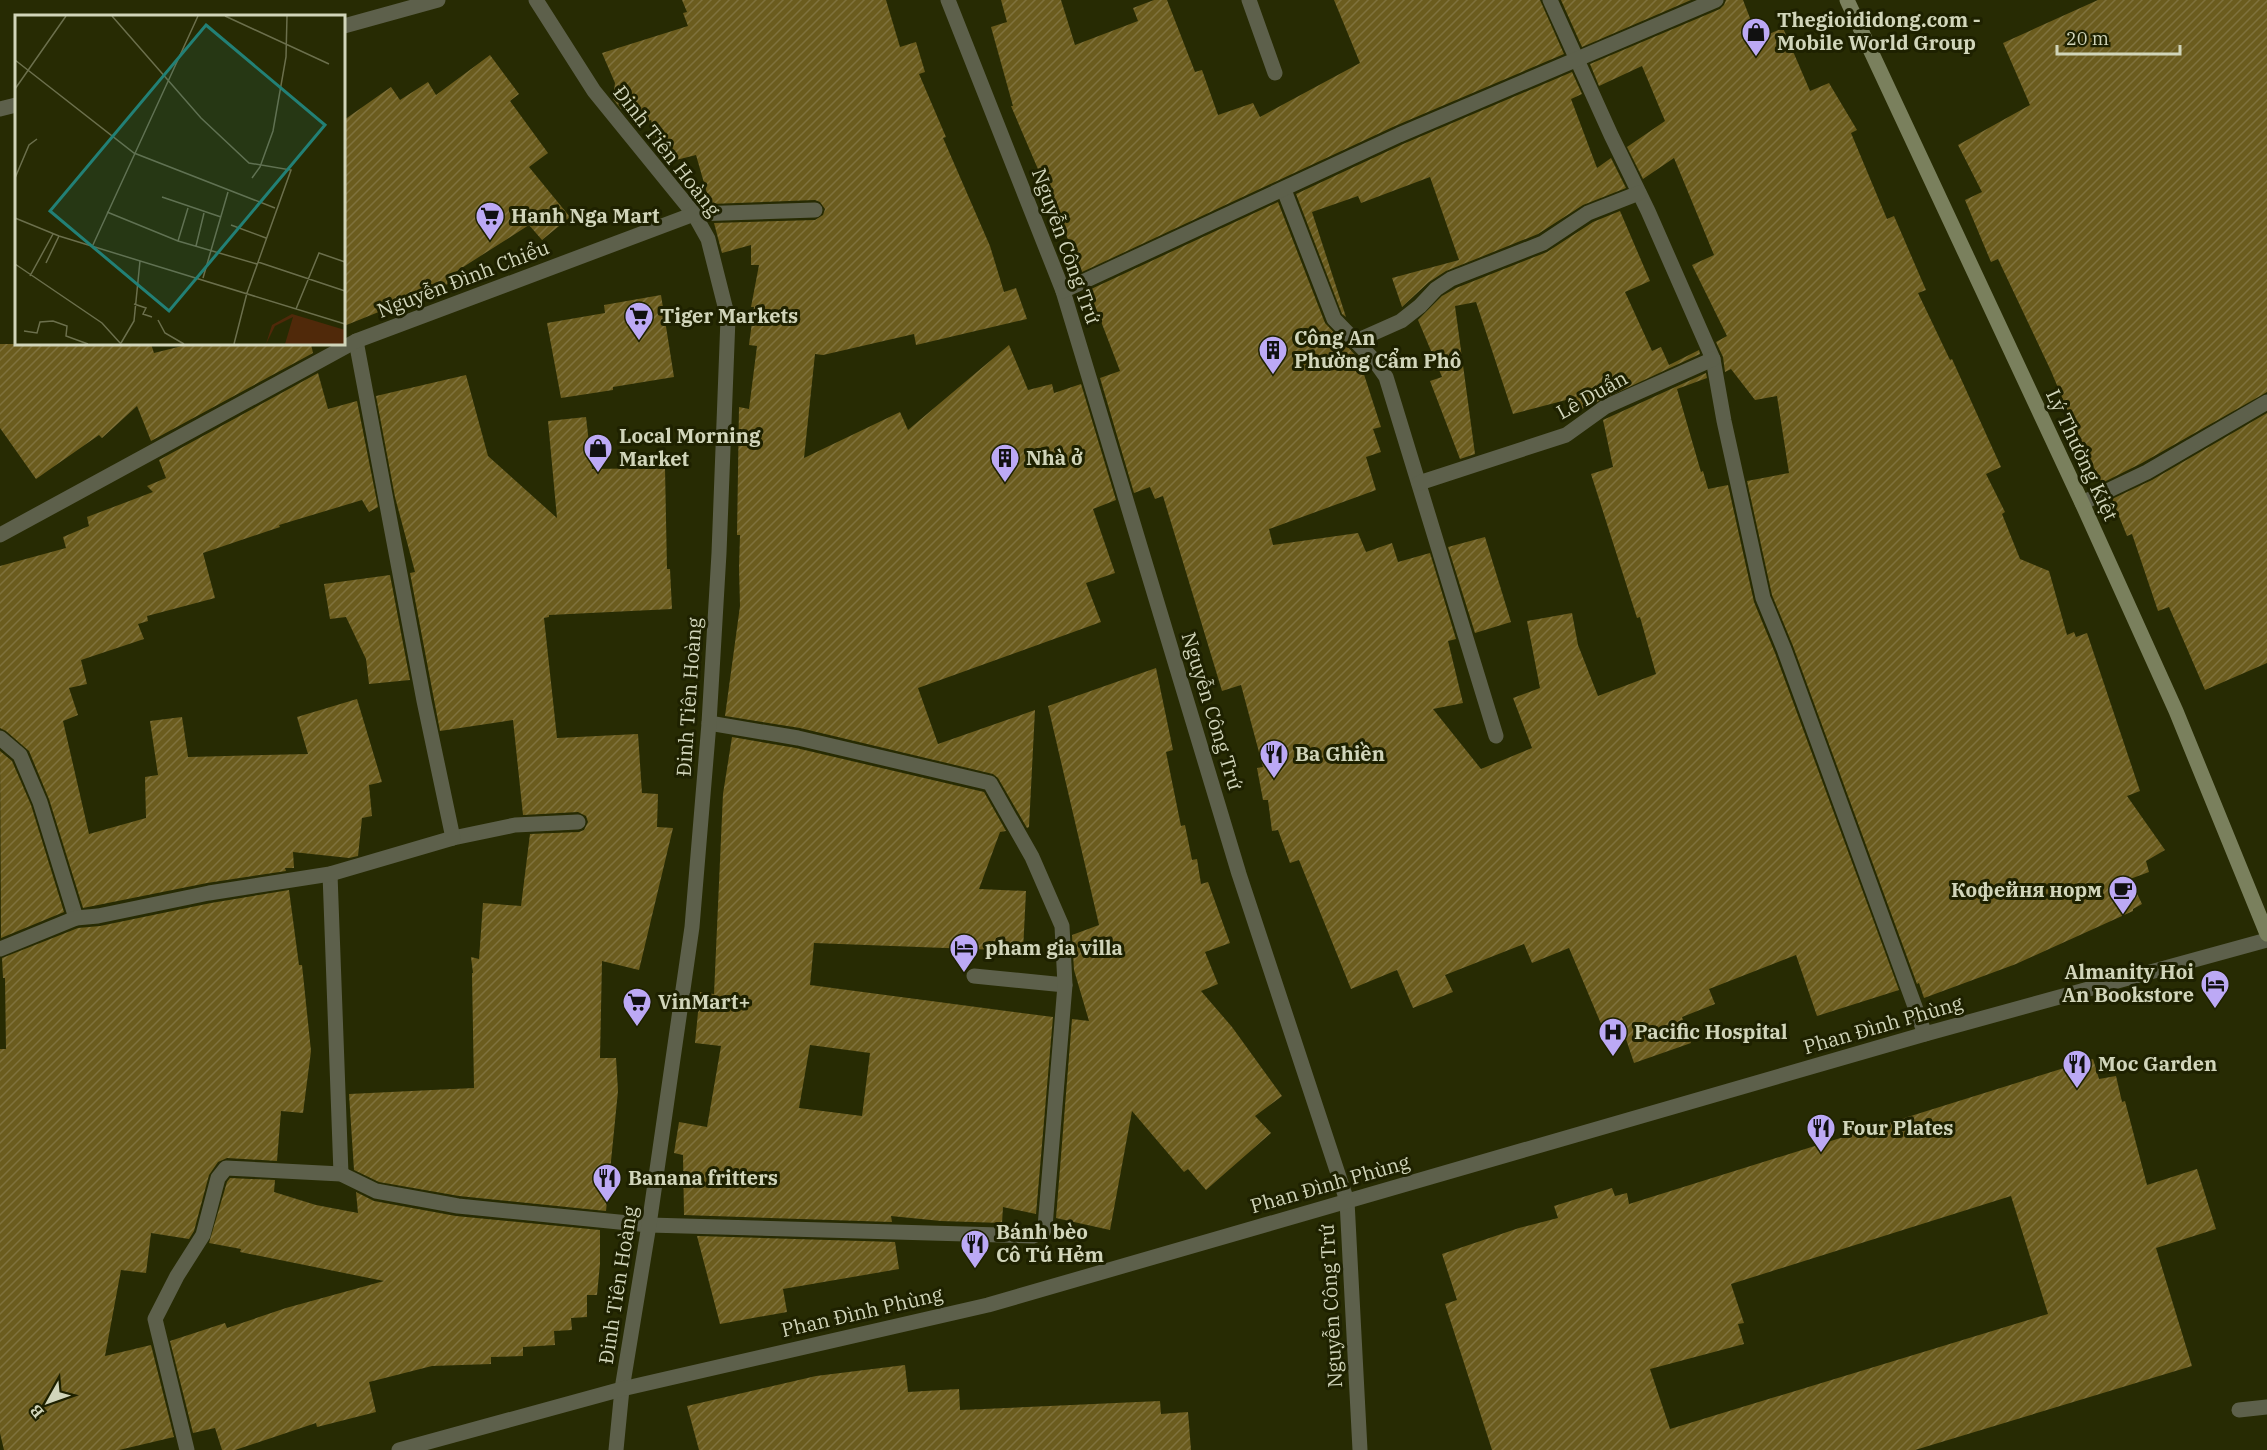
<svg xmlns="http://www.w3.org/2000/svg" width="2267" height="1450" font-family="'IBM Plex Serif',serif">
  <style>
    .building { fill: url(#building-hatch); fill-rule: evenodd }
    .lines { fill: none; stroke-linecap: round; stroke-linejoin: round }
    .service { stroke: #5d604b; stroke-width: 15 }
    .minor { stroke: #5d604b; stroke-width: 15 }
    .tertiary { stroke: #5d604b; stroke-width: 15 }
    .secondary { stroke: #7a805d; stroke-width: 15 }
    .labels { text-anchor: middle; stroke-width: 6; stroke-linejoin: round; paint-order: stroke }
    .poi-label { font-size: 20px; font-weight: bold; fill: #d1d5ba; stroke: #1e2100; text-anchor: start }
    .street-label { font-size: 20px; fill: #d1d5ba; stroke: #1e2100 }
    .inset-road { fill: none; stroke: #6b6f4c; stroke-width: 1.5 }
    .view { fill: #228076; fill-opacity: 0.15; stroke: #228076; stroke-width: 3 }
    .inset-edge { fill: none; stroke: #d1d5ba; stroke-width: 3 }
  </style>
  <defs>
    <pattern id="building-hatch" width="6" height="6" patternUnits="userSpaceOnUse" patternTransform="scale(1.5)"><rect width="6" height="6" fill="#6b5c1e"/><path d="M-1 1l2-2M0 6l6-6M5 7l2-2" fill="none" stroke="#7f723d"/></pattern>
  </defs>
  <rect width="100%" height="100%" fill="#272b03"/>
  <g class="building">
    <path d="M682,0H886L900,47L916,42L925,72L919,74L946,137L943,138L990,246L1004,292L1016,288L1027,319L916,345L914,334L823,355L815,354L804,458L900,412L908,430L1009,345L1028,390L1052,384L1054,393L1081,384L1116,500L1093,509L1115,573L1086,583L1101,622L918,688L938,744L1035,710L1029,827L1027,828L998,778L993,774L800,728L725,716L740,606L739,567L740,535H737L739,407L749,409L757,346L749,345L754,307H751L759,265H751V245L722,253L714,223L815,220L823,215L825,209L820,202L815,200L710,204L696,155L672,161L668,144L658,146L651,120L634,125L629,110L621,109L613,99L615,83L602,53L688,26L683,13L687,12Z"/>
    <path d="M1001,0H1061L1075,45L1138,21L1133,8L1154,0H1167L1195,72L1202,70L1218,115L1253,103L1260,117L1360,63L1334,0H1540L1564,54L1395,126L1082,272L1011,106H1013L991,27L1007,22Z"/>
    <path d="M1561,0H1691L1582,47Z"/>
    <path d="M1726,0H1743L1758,39L1783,28L1810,91L1829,83L1857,130L1851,133L1887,219L1894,216L1926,290L1918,293L1950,360L1952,359L2001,467L1986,474L2005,512L2002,514L2020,559L2049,571L2067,635L2074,632L2076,637L2087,633L2140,791L2127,796L2165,850L2146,861L2149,872L2130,879L2142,904L2133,909V911L2016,964L1924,998L1919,983L1917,984L1793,646L1772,595L1747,481L1789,473L1777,396L1755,400L1731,369L1725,372L1723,357L1716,342L1727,336L1692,265L1714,255L1674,158L1643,179L1627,147L1665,121L1642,66L1599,86L1590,64L1720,9L1724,5Z"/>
    <path d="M2098,0H2267V392L2142,463L2102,483L2092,464H2090L2051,371L1998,259L1991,262L1965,200L1982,192L1958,145L2030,105L2003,43Z"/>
    <path d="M490,55L519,94L510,101L548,153L529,167L570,217L542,240L529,225L446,278L448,284L344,326V120L391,87L400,100L428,82L436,95Z"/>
    <path d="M1572,72L1582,94L1571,99L1597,168L1611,158L1626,188L1583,205L1538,234L1446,271L1429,282L1402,307L1392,278L1459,260L1430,177L1361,203L1358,196L1312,212L1346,317L1342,314L1296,194L1403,144Z"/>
    <path d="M1278,202L1325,323L1359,359L1381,427L1373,429L1381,452L1366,457L1376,490L1269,529L1273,545L1358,533L1366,552L1392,543L1398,562L1430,553L1456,639L1448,641L1463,703L1433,709L1481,769L1532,748L1513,698L1540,688L1527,621L1572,613L1578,645L1598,696L1656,674L1640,617L1637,618L1591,474L1613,467L1603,420L1706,373L1707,378L1677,389L1701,472L1703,471L1708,489L1728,485L1754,602L1775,653L1899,990L1817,1016L1796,955L1709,989L1715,1004L1682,1017L1691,1043L1634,1063L1626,1039L1610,1045L1569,948L1532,963L1524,944L1445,975L1453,992L1413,1008L1397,970L1351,989L1299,860L1290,863L1278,830L1272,831L1268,800H1263L1257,768L1263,767L1241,685L1222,691L1163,496L1155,499L1150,487L1134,493L1100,378L1120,371L1089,290Z"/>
    <path d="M1620,211L1650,281L1625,292L1652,351L1661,347L1669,365L1699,350L1700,354L1571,414L1566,400L1513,414L1476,302L1455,306L1475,454L1460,459L1430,381L1442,377L1418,320L1442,296L1456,288L1547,252L1593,222Z"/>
    <path d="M661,295L674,377L613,387V390L561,398L547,323L605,313L604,305Z"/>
    <path d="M0,344H151L154,353L190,344H311L313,353L151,441L137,406L102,438L99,435L36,479L0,428Z"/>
    <path d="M318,373L328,409L357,401L378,507L369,512L362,500L279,525L280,527L203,553L215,598L147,616L148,621L138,624L144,639L81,660L87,684L69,688L78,715L63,721L89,834L146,818L145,777L158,775L150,721L182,717L188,757L308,754L297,717L357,699L382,782L369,785L372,816L362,818L358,856L349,858L293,852L294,868H285L286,871L207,883L83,908L49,799L29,751L6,731L0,728V566L66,548L63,537L89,526L87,517L153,492L147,486L166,478L159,460Z"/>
    <path d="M466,375L488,456L557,518L548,421L586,417L592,469L665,468L667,569H670L672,609L549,615V617L544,618L557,738L638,734L642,793L658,794L657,827L673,828L639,970L602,961L600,1058H616L618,1091L606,1211L459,1196L379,1182L354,1170L349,1094L474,1088L472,973H473L471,957L479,959L483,903L521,906L530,834L579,832L584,830L588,822L586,816L578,812L523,815L513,720L440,731L410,573L415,572L395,497L376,396Z"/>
    <path d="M2267,413V663L2205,690L2169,607L2158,611L2132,534L2127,536L2112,499L2152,480Z"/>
    <path d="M1485,537L1511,622L1475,633L1448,547Z"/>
    <path d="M390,575L410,680L369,684L366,659L346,617L330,619L324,584Z"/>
    <path d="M1156,668L1173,750L1166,752L1181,826L1185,825L1192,860L1197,859L1201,884L1208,882L1230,943L1205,952L1218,984L1201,991L1232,1027L1282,1096L1255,1116L1271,1133L1206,1190L1188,1169L1184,1172L1132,1111L1110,1230L1056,1218L1072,1019L1089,1021L1074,970L1072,935L1099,925L1048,706Z"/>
    <path d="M732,737L796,748L984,792L1006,831L1000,832L979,889L1026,891L1023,951L814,943L810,985L1053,1017L1036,1214L1003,1207L1002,1223L941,1221L891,1216L892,1222L684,1215L683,1155L674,1153L679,1122L707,1127L721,1046L695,1043L700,992L714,994L723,794ZM810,1045L870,1053L862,1116L799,1108Z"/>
    <path d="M0,751L12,761L31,805L64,912L1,938Z"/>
    <path d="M289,890L299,965H302L311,1051L303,1113L281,1111L277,1161L227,1158L218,1162L209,1175L194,1231L189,1239L151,1233L146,1273L121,1270L105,1356L151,1345L174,1437L119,1450H4L0,1433V1049H6L5,978H3L2,958L78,928L100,926L211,903Z"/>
    <path d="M2093,1059L2099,1079L2116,1076L2122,1102L2125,1101L2147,1185L2197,1169L2216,1229L2156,1248L2192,1366L1915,1450H1492L1445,1304L1457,1300L1442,1254L1519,1228L1558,1218L1554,1206L1612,1188L1615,1196L1627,1193L1629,1204ZM2011,1196L2048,1314L1670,1429L1650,1369L1744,1344L1738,1324L1744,1323L1731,1284Z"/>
    <path d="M230,1178L275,1180L274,1192L316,1205L358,1213L356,1192L374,1201L456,1216L600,1230V1264L597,1295H587V1317L571,1318L572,1330L554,1331L555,1345L523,1347V1356L491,1357V1364L432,1366L369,1382L376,1412L317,1427L316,1423L235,1450H222L215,1428L193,1433L170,1341L225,1323L227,1328L286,1308L384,1281L240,1252L241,1249L209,1243L227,1182Z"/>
    <path d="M697,1236L895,1242L899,1269L783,1289L787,1312L720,1324Z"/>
    <path d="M905,1365L908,1392L959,1389L960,1410L1160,1401L1161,1414L1188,1412L1191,1450H699L687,1406L816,1376Z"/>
  </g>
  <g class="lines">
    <g class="service">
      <path d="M344,26L438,0"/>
      <path d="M0,109L16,105"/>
      <path d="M0,738L20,755L40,802L76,918"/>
      <path d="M453,838L515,825L578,822"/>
      <path d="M330,874L341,1174"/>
      <path d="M0,949L76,918L98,916L209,893L330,874L453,838L424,701L356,341"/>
      <path d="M974,976L1065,985"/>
      <path d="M2239,1410L2267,1407"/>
      <path d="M187,1450L155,1319L177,1276L203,1235L218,1178L226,1168L341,1174L376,1191L458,1206L649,1225L1033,1236L1043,1232L1045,1227L1065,985L1062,926L1032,857L990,783L798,738L709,723"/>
    </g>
    <g class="minor">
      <path d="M536,0L594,91L694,214L708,239L728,318L719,553L709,723L692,927L649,1225L622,1389L616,1450"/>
      <path d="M948,0L1063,291L1239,874L1347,1201L1360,1450"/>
      <path d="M1249,0L1275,73"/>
      <path d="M1550,0L1611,135L1648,211L1713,359L1724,421L1763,598L1784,649L1925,1034"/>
      <path d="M1284,190L1334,319L1374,360L1386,377L1496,736"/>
      <path d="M1063,291L1399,135L1716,0"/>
      <path d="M1356,341L1401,321L1420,306L1436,289L1451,279L1543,243L1588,213L1639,193"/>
      <path d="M1419,483L1566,435L1605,407L1713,359"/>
      <path d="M2082,503L2147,472L2267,402"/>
      <path d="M0,535L356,341L694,214L815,210"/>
    </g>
    <path class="tertiary" d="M399,1450L622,1389L988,1305L1925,1034L2267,940"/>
    <path class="secondary" d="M1847,0L2082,503L2176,711L2267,934"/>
  </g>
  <defs>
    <g id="shop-pin" transform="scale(1.5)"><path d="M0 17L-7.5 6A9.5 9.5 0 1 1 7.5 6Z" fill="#bca9f5" stroke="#1e2100"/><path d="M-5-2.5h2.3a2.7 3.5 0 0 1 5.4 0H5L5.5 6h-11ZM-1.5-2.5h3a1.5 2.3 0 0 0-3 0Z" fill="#111"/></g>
    <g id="supermarket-pin" transform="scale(1.5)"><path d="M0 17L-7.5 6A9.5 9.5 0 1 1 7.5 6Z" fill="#bca9f5" stroke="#1e2100"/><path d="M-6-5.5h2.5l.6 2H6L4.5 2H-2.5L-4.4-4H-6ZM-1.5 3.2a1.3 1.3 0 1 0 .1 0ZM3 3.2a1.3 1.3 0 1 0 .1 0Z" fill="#111"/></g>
    <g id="building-pin" transform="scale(1.5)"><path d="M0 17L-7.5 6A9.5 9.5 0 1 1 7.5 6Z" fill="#bca9f5" stroke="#1e2100"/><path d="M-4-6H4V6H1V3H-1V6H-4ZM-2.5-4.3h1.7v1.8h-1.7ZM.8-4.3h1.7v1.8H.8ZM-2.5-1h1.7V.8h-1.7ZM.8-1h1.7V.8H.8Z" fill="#111"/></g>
    <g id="restaurant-pin" transform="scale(1.5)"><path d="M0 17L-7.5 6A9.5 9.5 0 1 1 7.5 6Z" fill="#bca9f5" stroke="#1e2100"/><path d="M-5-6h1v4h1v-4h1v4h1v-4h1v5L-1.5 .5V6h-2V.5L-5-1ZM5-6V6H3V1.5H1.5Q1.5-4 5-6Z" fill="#111"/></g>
    <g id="cafe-pin" transform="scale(1.5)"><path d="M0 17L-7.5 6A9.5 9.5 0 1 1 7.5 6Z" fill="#bca9f5" stroke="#1e2100"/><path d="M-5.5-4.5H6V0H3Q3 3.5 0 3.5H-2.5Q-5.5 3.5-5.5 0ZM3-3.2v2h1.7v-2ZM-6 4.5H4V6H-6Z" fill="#111"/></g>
    <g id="hotel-pin" transform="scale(1.5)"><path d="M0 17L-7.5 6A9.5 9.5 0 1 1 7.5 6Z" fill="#bca9f5" stroke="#1e2100"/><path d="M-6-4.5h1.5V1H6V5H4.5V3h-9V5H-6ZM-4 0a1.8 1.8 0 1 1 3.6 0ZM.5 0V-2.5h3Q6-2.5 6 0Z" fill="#111"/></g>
    <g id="hospital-pin" transform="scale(1.5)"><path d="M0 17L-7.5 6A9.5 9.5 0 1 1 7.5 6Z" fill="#bca9f5" stroke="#1e2100"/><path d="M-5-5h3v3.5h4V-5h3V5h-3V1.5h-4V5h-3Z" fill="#111"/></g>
  </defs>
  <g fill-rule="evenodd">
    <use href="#shop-pin" x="1756" y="32"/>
    <use href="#supermarket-pin" x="490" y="216"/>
    <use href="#supermarket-pin" x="639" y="316"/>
    <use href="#building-pin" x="1273" y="350"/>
    <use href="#shop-pin" x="598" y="448"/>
    <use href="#building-pin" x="1005" y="458"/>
    <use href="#restaurant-pin" x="1274" y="754"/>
    <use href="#cafe-pin" x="2123" y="890"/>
    <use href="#hotel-pin" x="964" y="948"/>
    <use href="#hotel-pin" x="2215" y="984"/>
    <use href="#supermarket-pin" x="637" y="1002"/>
    <use href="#hospital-pin" x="1613" y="1032"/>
    <use href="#restaurant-pin" x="2077" y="1064"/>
    <use href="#restaurant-pin" x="1821" y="1128"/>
    <use href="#restaurant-pin" x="607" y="1178"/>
    <use href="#restaurant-pin" x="975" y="1244"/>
  </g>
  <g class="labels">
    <g class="poi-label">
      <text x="1777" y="27">Thegioididong.com -<tspan x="1777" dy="23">Mobile World Group</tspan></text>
      <text x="511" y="223">Hanh Nga Mart</text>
      <text x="660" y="323">Tiger Markets</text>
      <text x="1294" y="345">Công An<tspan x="1294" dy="23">Phường Cẩm Phô</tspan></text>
      <text x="619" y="443">Local Morning<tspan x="619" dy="23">Market</tspan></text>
      <text x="1026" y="465">Nhà ở</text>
      <text x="1295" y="761">Ba Ghiền</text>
      <text x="2102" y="897" text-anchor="end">Кофейня норм</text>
      <text x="985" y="955">pham gia villa</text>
      <text x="2194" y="979" text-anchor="end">Almanity Hoi<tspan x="2194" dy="23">An Bookstore</tspan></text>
      <text x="658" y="1009">VinMart+</text>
      <text x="1634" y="1039">Pacific Hospital</text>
      <text x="2098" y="1071">Moc Garden</text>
      <text x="1842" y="1135">Four Plates</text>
      <text x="628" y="1185">Banana fritters</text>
      <text x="996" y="1239">Bánh bèo<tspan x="996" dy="23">Cô Tú Hẻm</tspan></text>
    </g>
    <g class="street-label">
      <text transform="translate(667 151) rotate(52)" y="7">Đinh Tiên Hoàng</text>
      <text transform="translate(1066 246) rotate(70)" y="7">Nguyễn Công Trứ</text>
      <text transform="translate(463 279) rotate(-21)" y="7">Nguyễn Đình Chiểu</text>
      <text transform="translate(1592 395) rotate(-29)" y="7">Lê Duẩn</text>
      <text transform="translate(2082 455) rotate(65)" y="7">Lý Thường Kiệt</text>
      <text transform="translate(689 697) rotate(-86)" y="7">Đinh Tiên Hoàng</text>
      <text transform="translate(1212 711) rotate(73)" y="7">Nguyễn Công Trứ</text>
      <text transform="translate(1883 1025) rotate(-16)" y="7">Phan Đình Phùng</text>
      <text transform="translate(1330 1184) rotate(-16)" y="7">Phan Đình Phùng</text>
      <text transform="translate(618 1285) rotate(-81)" y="7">Đinh Tiên Hoàng</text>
      <text transform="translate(1331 1306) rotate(-93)" y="7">Nguyễn Công Trứ</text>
      <text transform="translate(862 1312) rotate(-13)" y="7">Phan Đình Phùng</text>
    </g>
  </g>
  <g transform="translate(15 15)">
    <rect width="330" height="330" fill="#272b03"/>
    <path d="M277,299L330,315V329H270L278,302L260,311L251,329L257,310Z" fill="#50290a"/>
    <path class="inset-road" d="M97,1L186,103L234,148L276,155L232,278L219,329M210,1L314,49M0,45L119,138L260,193M0,74L51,1M0,163L14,130L22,124M237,163L245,152L258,116L271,42L272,1M147,182L206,202M92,197L163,226L242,249M0,203L44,221L330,309M216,210L251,223M163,226L173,193M181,231L189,198M77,232L183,1M243,247L330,276M31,248L44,221M0,249L87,308L106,329M15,261L38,219M188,263L213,177M119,289L131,293L128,299L137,302M281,294L304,238L330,247M143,305L150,318L169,329M9,316L22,318L25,307L38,306L52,311L51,321L73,329M106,328L119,306L125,246"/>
    <path class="view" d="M191,10L310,110L154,296L35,196Z"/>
    <rect width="330" height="330" class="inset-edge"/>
  </g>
  <g transform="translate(48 1402) rotate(230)" stroke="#1e2100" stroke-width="4.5" paint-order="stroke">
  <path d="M0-4.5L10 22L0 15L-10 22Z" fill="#d1d5ba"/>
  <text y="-9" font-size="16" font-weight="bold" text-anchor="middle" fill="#d1d5ba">B</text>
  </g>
  <path d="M2057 45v9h123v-9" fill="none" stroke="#d1d5ba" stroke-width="3"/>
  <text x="2066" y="45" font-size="18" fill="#d1d5ba" stroke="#1e2100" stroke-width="4.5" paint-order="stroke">20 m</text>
</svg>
